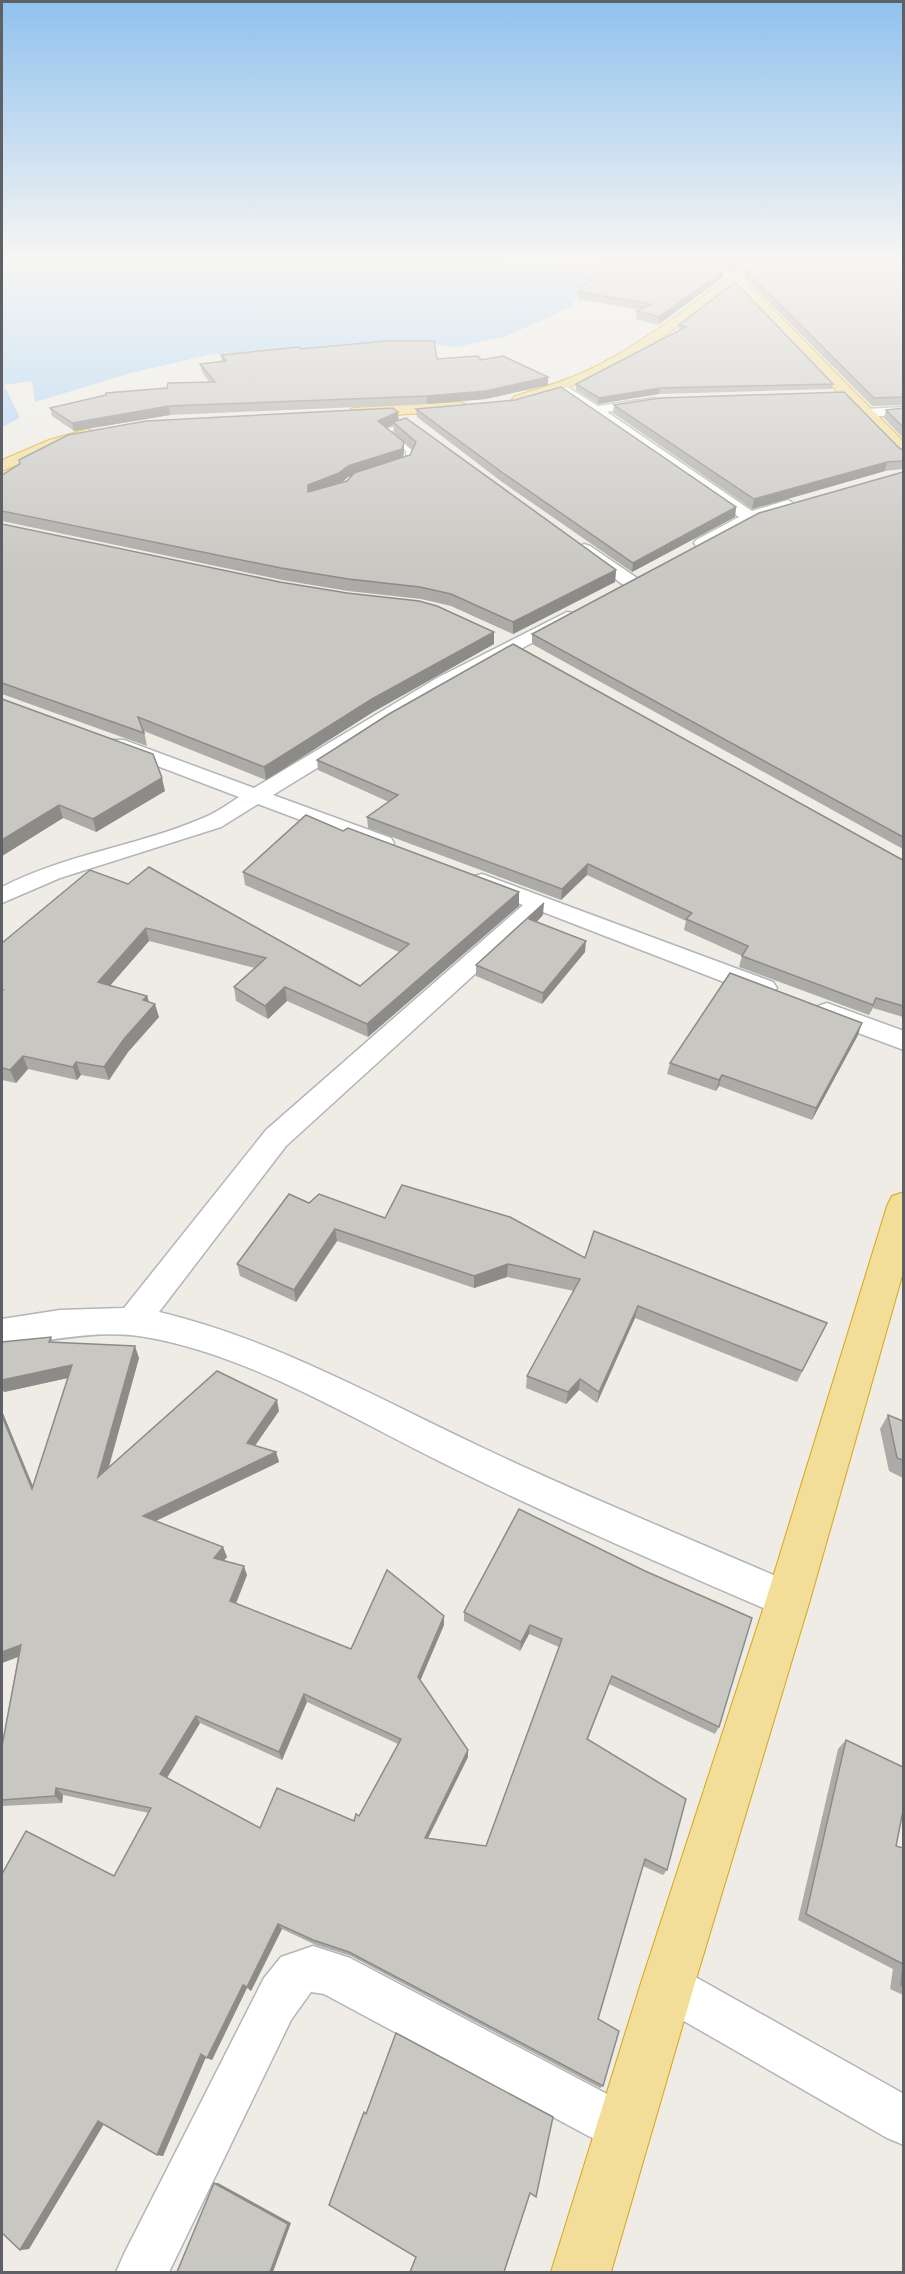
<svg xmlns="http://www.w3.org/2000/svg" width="905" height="2274" font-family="'Alegreya Sans',sans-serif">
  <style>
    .water { fill: #add4f6 }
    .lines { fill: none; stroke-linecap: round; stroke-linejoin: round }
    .lane-casing { stroke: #b2b5b9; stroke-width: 2 }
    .street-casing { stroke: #b2b5b9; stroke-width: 3 }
    .highway-casing { stroke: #dca317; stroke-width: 2 }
    .lane { fill: #fff; fill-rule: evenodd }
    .street { fill: #fff; fill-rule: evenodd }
    .highway { fill: #f2de98; fill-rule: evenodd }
    .wall { fill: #adaba7; fill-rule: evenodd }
    .shaded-wall { fill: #8d8b88 }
    .building { fill: #c9c7c2; stroke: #8d8b88; stroke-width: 1.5; fill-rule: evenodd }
  </style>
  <rect width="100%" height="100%" fill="#eeece5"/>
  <path class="water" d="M2,257H511L502,262L593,275L570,307L507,336L456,347L410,341L271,358L259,352L212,354L131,373L35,402L32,381L4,385L20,418L2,427Z"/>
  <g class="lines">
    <g class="lane-casing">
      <path id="lane" d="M407,422L412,423L389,432L412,450V460L402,468L399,466L406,459V451L381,431Z"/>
    </g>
    <g class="street-casing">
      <g id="street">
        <path d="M693,257H705L739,278L734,281L730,280Z"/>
        <path d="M563,384L598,406L655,398L657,401L655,404L607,412L752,511L788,500L796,505L793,508L756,520L708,546H696L694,543L696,540L739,517L558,391L557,388Z"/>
        <path d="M904,407V415L865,417L858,413L865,409Z"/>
        <path d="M584,544L590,546L637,578L639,582L637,586H625L578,552L576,549Z"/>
        <path d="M567,612L573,613L576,617L573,621L451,686L273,795L391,838L394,843L391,848L383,850L375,848L258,804L221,827L60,878L2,903V887C66,854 138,846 203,818C216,813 228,804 239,797L110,748L107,744L110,740H124L254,788L437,678Z"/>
        <path d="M482,874L773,982L777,988L773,994L764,997L755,994L543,912L286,1146L159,1312C273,1339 375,1397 481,1447C586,1497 694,1540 801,1587L807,1600L801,1613L788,1619L775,1613C668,1567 561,1521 457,1470C360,1423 252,1355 145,1337C98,1329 49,1341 2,1347V1319L60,1310L124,1308L266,1130L523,905L474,886L470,881L474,876Z"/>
        <path d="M827,1003L904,1031V1050L818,1018L814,1012L818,1006Z"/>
        <path d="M313,1946L350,1958L641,2112L649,2129L641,2146L624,2154L607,2146L324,1994L311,1992L291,2020L169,2272H116L124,2254L264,1978L281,1957Z"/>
        <path d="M667,1963L683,1970L904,2094V2145L887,2138L651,2002L644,1986L651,1970Z"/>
      </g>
    </g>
    <g class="highway-casing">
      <g id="highway">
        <path d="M755,257H768L742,278L904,442V457L898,455L734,284C664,339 611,377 525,402L520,404L512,399L515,396C538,389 562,382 584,372C646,343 700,298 755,257Z"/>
        <path d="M460,402L465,404L468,407L465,410L353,418L345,413L353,408Z"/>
        <path d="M87,429L93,431L95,434L93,437L61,446L2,471V460L49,440Z"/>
        <path d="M904,1192V1269L810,1600L694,1986L611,2272H551L640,1986L766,1600L887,1206L892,1196Z"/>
      </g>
    </g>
    <use href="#lane" class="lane"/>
    <use href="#street" class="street"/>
    <use href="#highway" class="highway"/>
  </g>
  <g class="wall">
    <path d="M709,257H751L732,271Z"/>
    <path d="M903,262V405L872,406L745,278L746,271Z"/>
    <path d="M723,271L722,278L658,325L636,319L637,311L640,310L578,299V292Z"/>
    <path d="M735,282L833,384L832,389L659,394L598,404L576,390V384L679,330V325Z"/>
    <path d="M300,349L437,359L481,360L548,377V385L486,399L427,404L170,415L74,431L52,416L50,408L209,382L202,372L200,364L222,361L221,355Z"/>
    <path d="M614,405L899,448L903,450V469L885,471L752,509L613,413Z"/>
    <path d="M903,408V438L884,418L886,410Z"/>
    <path d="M416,409L736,507L735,517L632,572L502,482L417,417Z"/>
    <path d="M399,420L616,570L615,582L513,634L451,606L421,599L348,591L282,580L2,521V475L20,464L19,460ZM393,425L394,433L387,428ZM404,442L412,450L410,455L403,457L404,453ZM351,476L347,481L342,482L348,477Z"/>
    <path d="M903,472V849L532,644V634Z"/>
    <path d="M2,524L494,644L373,712L266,780L144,731L147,746L2,694Z"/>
    <path d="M2,699L165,791L96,832L63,818L2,856Z"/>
    <path d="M317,760L903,860V1017L873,1008L869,1015L739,967L742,956L684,930L686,921L587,875L561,900L368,828L367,817L389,802L318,770Z"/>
    <path d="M343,831L519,892V906L368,1037L287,1001L268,1019L236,1001L234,987L255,968L149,941L110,985L147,996L149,1002L159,1017L128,1052L109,1080L81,1075L77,1080L28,1069L16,1083L2,1080V1081V943L90,870L360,986L399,952L245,885L243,872Z"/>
    <path d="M543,915L536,922L585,952L542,1004L476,976V965Z"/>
    <path d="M858,1035L812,1120L719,1086L716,1091L667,1074L670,1063Z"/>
    <path d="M309,1203L385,1218L585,1258L827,1323L797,1382L635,1318L597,1403L579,1390L566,1404L526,1388L527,1376L574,1291L507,1277L474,1288L337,1241L296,1302L240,1276L237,1264Z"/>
    <path d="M51,1337L53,1342L139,1358L109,1467L279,1411L255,1445L276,1452L279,1462L156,1521L223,1547L227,1557L223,1561L247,1575L236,1604L351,1649L444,1616V1625L420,1681L468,1757L428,1838L486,1846L559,1647L529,1634L520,1651L464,1621V1612L519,1509L719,1727L715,1734L609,1684L588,1739L667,1870L663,1875L643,1866L598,2019L603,2086L600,2088L351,1956L316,1945L282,1929L251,1991L247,1988L212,2060L206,2057L163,2156L157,2155L104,2124L29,2249L20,2250L114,1876L149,1813L63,1795L62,1803L2,1806V1746L18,1657L2,1663V1411L33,1486L68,1378L4,1392L2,1387V1342ZM307,1702L398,1744L359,1816L354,1821L260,1828L167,1778L200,1723L282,1760Z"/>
    <path d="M888,1415L903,1421V1478L889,1471L880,1429Z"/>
    <path d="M846,1740L896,1846L903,1848V1995L890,1989L893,1969L798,1920L838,1749Z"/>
  </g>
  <g class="shaded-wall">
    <path d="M743,257H751L732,271L733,264Z"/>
    <path d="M723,271L722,278L658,325L659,317Z"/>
    <path d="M548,377V385L486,399L427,404V396Z"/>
    <path d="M660,388L659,394L598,404L599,398Z"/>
    <path d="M169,406L170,415L74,431L72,423Z"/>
    <path d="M398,412L399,423L393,422V425L379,431L378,421Z"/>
    <path d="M404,442V453L402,460L348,477L340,484L308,492V485L348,466Z"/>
    <path d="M887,462L885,471L752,509L754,499Z"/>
    <path d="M736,507L735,517L632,572L633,563Z"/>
    <path d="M616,570L615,582L513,634V622Z"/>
    <path d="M494,632V644L373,712L266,780L264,767L372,699Z"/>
    <path d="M162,778L165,791L96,832L93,819Z"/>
    <path d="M59,805L63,818L2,856V840Z"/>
    <path d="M588,864L587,875L561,900L562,889Z"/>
    <path d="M519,892V906L368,1037L367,1024Z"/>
    <path d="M544,903L543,915L528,931L529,919Z"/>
    <path d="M146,928L149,941L102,995L98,982Z"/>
    <path d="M586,941L585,952L542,1004L543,993Z"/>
    <path d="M285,987L287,1001L268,1019L265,1006Z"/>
    <path d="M147,996L151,1009L155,1004L159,1017L128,1052L109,1080L104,1067L124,1039L143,1000Z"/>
    <path d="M862,1023L858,1035L812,1120L816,1108Z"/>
    <path d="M23,1056L28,1069L16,1083L10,1070Z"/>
    <path d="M76,1062L81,1075L77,1080L73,1067Z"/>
    <path d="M722,1075L719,1086L716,1091L719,1080Z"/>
    <path d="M335,1229L337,1241L296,1302L294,1290Z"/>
    <path d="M508,1264L507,1277L474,1288V1276Z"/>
    <path d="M638,1306L635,1318L597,1403L599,1392Z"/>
    <path d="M135,1346L139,1358L103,1487L98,1477Z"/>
    <path d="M72,1365L77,1376L4,1392L2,1387V1380Z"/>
    <path d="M580,1379L579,1390L566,1404L568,1392Z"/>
    <path d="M277,1400L279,1411L250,1453L247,1443Z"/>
    <path d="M2,1411L38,1499L32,1489L2,1416Z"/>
    <path d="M276,1452L279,1462L147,1525L143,1516Z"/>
    <path d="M223,1547L227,1557L217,1568L214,1558Z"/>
    <path d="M244,1566L247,1575L233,1610L230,1601Z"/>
    <path d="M444,1616V1625L418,1686V1677Z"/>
    <path d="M530,1625L529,1634L520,1651L521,1642Z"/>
    <path d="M21,1645L28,1653L2,1663V1652Z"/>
    <path d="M304,1694L307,1702L282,1760L279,1752Z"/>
    <path d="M196,1716L200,1723L165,1781L160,1774Z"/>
    <path d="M468,1750V1757L425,1844V1838Z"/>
    <path d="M56,1788L63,1795L62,1803L55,1796Z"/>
    <path d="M278,1924L282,1929L251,1991L247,1987Z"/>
    <path d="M243,1985L247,1988L212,2060L207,2058Z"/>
    <path d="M201,2054L206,2057L163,2156L157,2155Z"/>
    <path d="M98,2121L105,2122L29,2249L20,2250Z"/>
    <path d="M214,2183H218L291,2223L273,2272H270Z"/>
  </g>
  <g class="building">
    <path d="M613,257H701L723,271L659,317L637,311L651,304L578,292Z"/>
    <path d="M722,257H743L733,264Z"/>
    <path d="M764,257H897L903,262V397L874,398L746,271Z"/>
    <path d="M735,282L833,384L660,388L599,398L576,384L686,327L679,325Z"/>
    <path d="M387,341H434L437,359L478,356L481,360L503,356L548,377L486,391L427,396L169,406L72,423L50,408L106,395V393L167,388L168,383L215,382L200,364L226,361L221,355L299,347L300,349Z"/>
    <path d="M561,387L736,507L633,563L503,473L416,409L515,400Z"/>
    <path d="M844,392L899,448L903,450V461L887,462L754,499L614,405L660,398Z"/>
    <path d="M393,408L398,412L378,421L404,442L402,449L348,466L339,473L308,485V492L347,481L354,473L410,455L416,442L393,422L406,418L616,570L513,622L451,594L420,587L348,579L281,568L2,511V475L20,464L19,460L68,435L146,421Z"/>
    <path d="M903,408V427L886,410Z"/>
    <path d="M903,472V837L532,634L759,513Z"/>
    <path d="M2,524L280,582L347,593L419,601L437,606L494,632L372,699L264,767L138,717L144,733L2,683Z"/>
    <path d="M513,644L899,858L903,860V1006L876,998L873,1005L742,956L748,946L686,919L692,913L588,864L562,889L367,817L398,795L317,760L389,714Z"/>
    <path d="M2,699L153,754L162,778L93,819L59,805L2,840Z"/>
    <path d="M306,815L343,831L348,828L519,892L367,1024L285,987L265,1006L234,987L266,958L146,928L98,982L147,996L143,1000L155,1004L124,1039L104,1067L76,1062L73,1067L23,1056L10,1070L2,1068V991L3,990H2V943L90,870L128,884L149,867L360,986L409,944L243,872Z"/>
    <path d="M544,903L529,919L586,941L543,993L476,965Z"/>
    <path d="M730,973L862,1023L816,1108L722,1075L719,1080L670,1063Z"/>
    <path d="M402,1185L510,1217L585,1258L594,1231L827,1323L802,1371L638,1306L599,1392L580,1379L568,1392L527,1376L580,1279L508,1264L474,1276L335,1229L294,1290L237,1264L289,1194L309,1203L319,1194L385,1218Z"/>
    <path d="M51,1337L49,1342L135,1346L98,1477L217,1371L277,1400L247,1443L276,1452L143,1516L223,1547L214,1558L244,1566L230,1601L351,1649L387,1570L444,1616L418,1677L468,1750L425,1838L486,1846L562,1639L530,1625L521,1642L464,1612L519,1509L645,1571L752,1618L719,1727L612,1676L587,1739L686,1799L667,1870L645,1859L598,2019L619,2031L603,2086L349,1952L313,1940L278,1924L247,1987L243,1985L207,2058L201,2054L157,2155L98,2121L20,2250L2,2233V1874L26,1831L114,1876L151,1808L56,1788L55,1796L2,1800V1746L21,1645L2,1652V1416L32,1489L72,1365L2,1380V1342ZM304,1694L401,1739L359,1816L356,1814L354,1821L277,1788L260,1828L160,1774L196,1716L279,1752Z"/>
    <path d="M888,1415L903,1421V1460L897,1458Z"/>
    <path d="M846,1740L903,1767V1811L896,1846L903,1848V1964L806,1914Z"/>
    <path d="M903,1965V1986L901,1985Z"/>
    <path d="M396,2033L553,2117L536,2197L530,2193L504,2272H410L416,2257L329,2205L364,2112L366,2114Z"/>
    <path d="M214,2183L288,2224L270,2272H177Z"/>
  </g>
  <linearGradient id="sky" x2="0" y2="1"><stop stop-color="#90c1ee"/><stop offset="0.45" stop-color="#f7f6f3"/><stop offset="1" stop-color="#f7f6f3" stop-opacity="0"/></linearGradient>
  <rect width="905" height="575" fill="url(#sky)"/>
  <rect width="905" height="2274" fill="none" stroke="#5d6064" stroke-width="6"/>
</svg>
